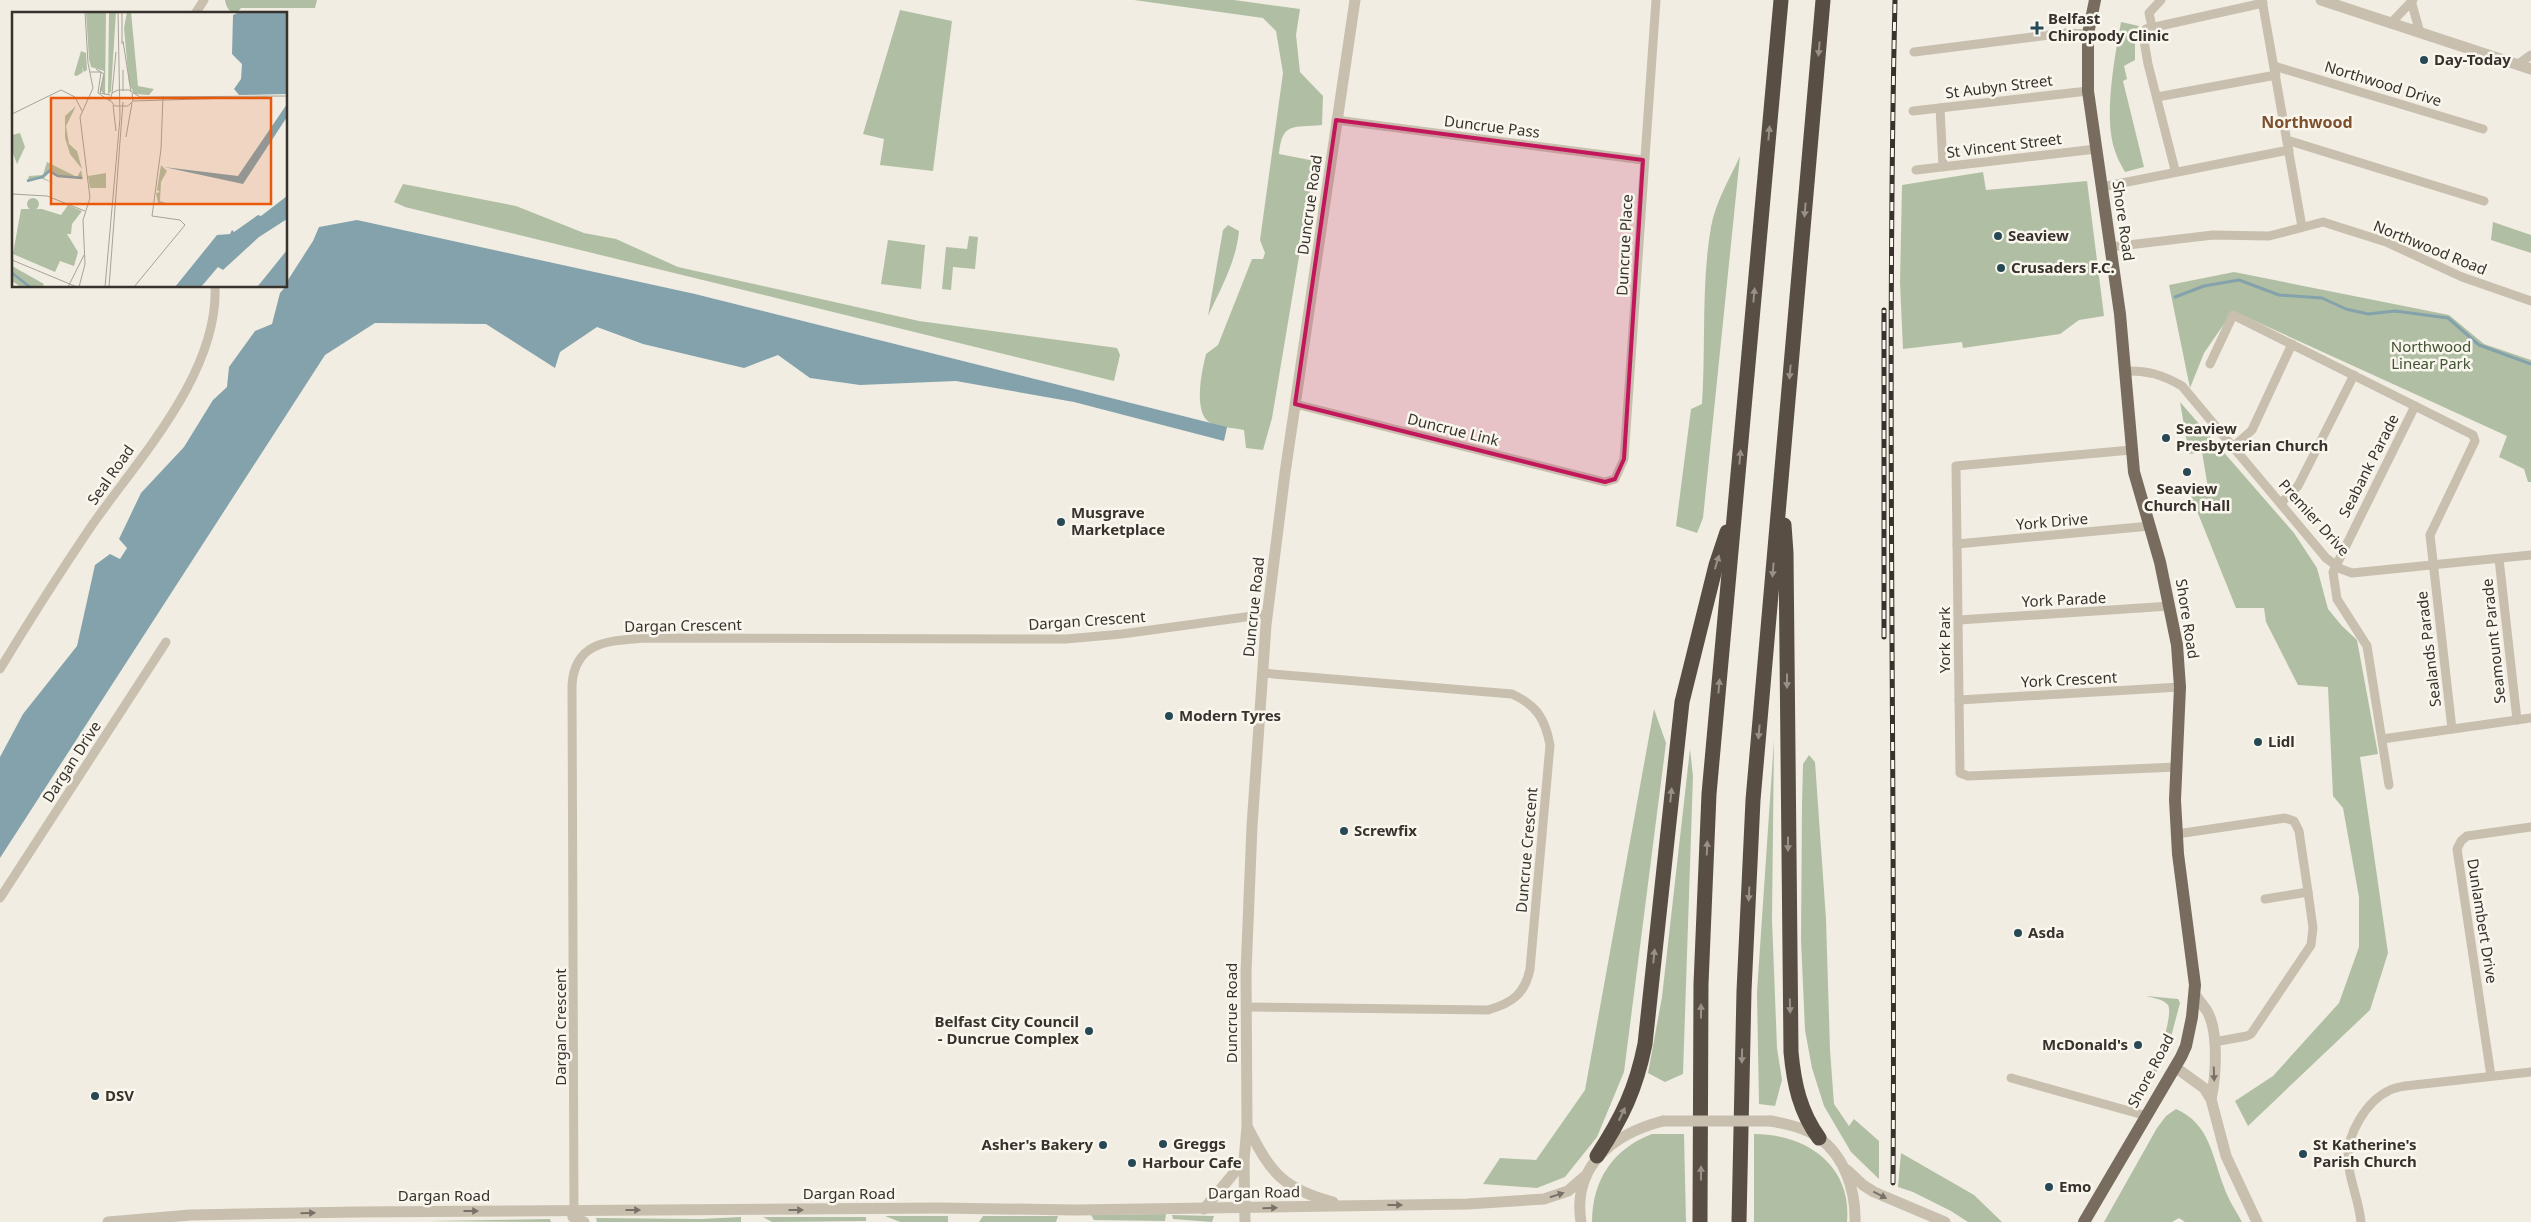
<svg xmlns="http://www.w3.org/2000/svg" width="2531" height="1222" font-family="'Noto Sans',sans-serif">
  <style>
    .green { fill: #b0bfa3 }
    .water { fill: #84a2ab }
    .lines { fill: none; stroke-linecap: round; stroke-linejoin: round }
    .stream { stroke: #84a2ab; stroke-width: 3 }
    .minor { stroke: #c8bfaf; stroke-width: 9 }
    .tertiary { stroke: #c8bfaf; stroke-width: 11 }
    .primary { stroke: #786c5f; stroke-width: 12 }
    .motorway { stroke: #584e44; stroke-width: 15 }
    .rail-casing { stroke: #38322c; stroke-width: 5 }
    .rail { stroke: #f9f6ee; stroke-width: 3; stroke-dasharray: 9; stroke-linecap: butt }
    .tertiary-bridge { stroke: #c8bfaf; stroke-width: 11 }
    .oneway { fill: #989188 }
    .oneway2 { fill: #797167 }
    .marked { fill: #c2185b; fill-opacity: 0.2; stroke: #c2185b; stroke-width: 4; stroke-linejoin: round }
    .poi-dot { fill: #264955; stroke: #f9f6ee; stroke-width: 2 }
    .labels { text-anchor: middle; stroke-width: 5; stroke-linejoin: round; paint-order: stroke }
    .poi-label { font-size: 15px; font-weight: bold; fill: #38322c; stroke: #f9f6ee; text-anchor: start }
    .street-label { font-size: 15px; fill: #38322c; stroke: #f9f6ee }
    .park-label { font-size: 15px; fill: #415332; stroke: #f9f6ee }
    .neighbourhood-label { font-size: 16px; font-weight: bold; fill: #7e502e; stroke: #f9f6ee }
    .inset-river { fill: none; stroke: #84a2ab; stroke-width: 2.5 }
    .inset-road { fill: none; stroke: #a7a299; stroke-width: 1 }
    .view { fill: #e8590c; fill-opacity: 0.15; stroke: #e8590c; stroke-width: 2.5 }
    .inset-edge { fill: none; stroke: #38322c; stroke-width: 2.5 }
  </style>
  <rect width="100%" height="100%" fill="#f1ede2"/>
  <g class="green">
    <path d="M225,0H317L315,8H241L236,14C229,12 226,7 225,0Z"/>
    <path d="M1134,0H1234L1300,9L1296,35L1300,72L1323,96L1322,125C1294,128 1282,121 1279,154L1315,161L1272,418L1263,450L1246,448L1244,430C1234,428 1218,427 1209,422C1193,411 1202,370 1206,354L1218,345L1252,259H1263L1265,253L1260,240L1283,73L1276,31L1263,18Z"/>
    <path d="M900,10L952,21L933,171L880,165L884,139L863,134Z"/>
    <path d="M2121,22L2139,26L2135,34V60L2124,66L2127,79L2123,81L2144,167L2125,172C2121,165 2117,158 2115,151C2103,117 2115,56 2121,22Z"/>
    <path d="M1740,156L1703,518L1697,533L1676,526L1691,409L1702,404C1706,345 1701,285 1711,227C1715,203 1730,178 1740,156Z"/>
    <path d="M1983,172L1986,190L2087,181L2104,316L2079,320L2060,334L1963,348L1962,342L1903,349L1900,283L1902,185Z"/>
    <path d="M403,184L516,206L584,233L616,239L678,267L919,321L1117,348L1120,355L1114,381L405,207L394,202Z"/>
    <path d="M2493,222L2531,235V253L2491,240Z"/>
    <path d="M1228,225L1239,231C1236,262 1221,288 1208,316L1223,230Z"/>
    <path d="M969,236L978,237L975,269L953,267L951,290L942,289L946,247L967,249Z"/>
    <path d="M888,240L925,245L921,289L881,284Z"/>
    <path d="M2234,272L2449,315L2484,344L2531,360V482H2528L2524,469L2499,457L2507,436L2233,311L2204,353L2190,388L2169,285Z"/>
    <path d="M2180,402L2294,533L2317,568L2328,609L2342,626L2357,640L2378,754L2360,757L2388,953L2370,1010L2248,1126L2235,1101L2273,1076L2339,1003L2359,947V897L2343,808L2333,796L2328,687L2298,685L2266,622L2264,608H2236L2189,491L2208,488L2202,452L2189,454Z"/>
    <path d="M1654,709L1666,743L1624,1072L1597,1137L1565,1177L1537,1188L1483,1184L1500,1158L1536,1160L1585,1090Z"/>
    <path d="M1774,740L1772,920L1777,1048L1782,1080L1775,1106L1759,1104L1757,992Z"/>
    <path d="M1690,749L1693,776L1683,1074L1665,1082L1648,1073L1662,997Z"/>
    <path d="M1809,755L1815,762L1826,919L1830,1050L1834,1104L1849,1126L1854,1119L1879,1141V1179L1851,1152L1824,1106L1812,1068L1805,1030L1801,940L1802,805L1803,764Z"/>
    <path d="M2146,996L2178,999L2180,1003L2168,1048L2148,1089L2138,1086C2141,1085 2146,1083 2148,1080C2155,1071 2174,1014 2168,1005C2163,999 2153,998 2146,996Z"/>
    <path d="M2176,1109C2210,1124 2212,1156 2224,1187C2228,1199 2236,1211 2242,1222H2185L2179,1218L2172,1222H2104L2157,1128L2166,1116Z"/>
    <path d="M1652,1134H1684L1686,1222H1592C1592,1180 1613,1149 1652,1134Z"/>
    <path d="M1754,1134C1806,1134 1852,1165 1847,1222H1754Z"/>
    <path d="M1901,1153L1974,1195L2002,1222H1968L1951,1211L1913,1192L1898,1187Z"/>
    <path d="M1166,1214L1165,1221L1094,1220L1091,1215Z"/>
    <path d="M1172,1215L1214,1216L1212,1222L1173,1219Z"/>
    <path d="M885,1216H948V1222H900Z"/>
    <path d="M983,1216H1058L1056,1222H979Z"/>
    <path d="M741,1217V1222H597L596,1218L701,1219Z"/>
    <path d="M763,1217H866V1221L772,1222Z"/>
    <path d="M550,1219L551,1222L428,1221Z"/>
  </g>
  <path class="water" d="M357,220L695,294L1227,427L1224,441L1074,402L956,381L860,385L810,378L778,355L744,368L643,344L597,327L560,352L555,368L486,324L375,323L325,355L0,858V757L23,714L77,646L95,565L110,554L120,559L127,548L119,539L141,493L184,447L213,400L227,387L229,367L255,331L272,324L280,293L286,286V283L313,241L319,227Z"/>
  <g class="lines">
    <path class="stream" d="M2175,297L2204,286L2239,280L2279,295L2322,298L2346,309L2368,314L2395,311L2448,318L2479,345L2531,364"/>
    <g class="minor">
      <path d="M2262,0L2302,227"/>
      <path d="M2412,4L2420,33"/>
      <path d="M195,14L204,0"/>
      <path d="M2391,23L2413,0"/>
      <path d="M2152,27L2149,13L2161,0"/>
      <path d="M1914,52L2065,33L2088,34"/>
      <path d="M2517,65L2531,55"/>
      <path d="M2274,66L2483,129"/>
      <path d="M2157,97L2276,75"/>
      <path d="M1940,108L1943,167"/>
      <path d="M1913,111L2088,91"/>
      <path d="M1336,120L1643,160"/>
      <path d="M2287,140L2484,201"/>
      <path d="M1916,170L2096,149"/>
      <path d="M2175,170L2148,64L2143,35L2146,29L2263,3"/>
      <path d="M2102,187L2289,150"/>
      <path d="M2111,247L2213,235L2269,236L2323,222L2386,242L2462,277L2531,301"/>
      <path d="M2210,364L2233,315L2473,435L2475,441L2430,535L2452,729"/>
      <path d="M2125,371C2147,370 2163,375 2182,386L2326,558L2341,569L2352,573L2531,555"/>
      <path d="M1295,404L1605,482L1615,479L1624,459L1656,0"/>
      <path d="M2233,447L2252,430L2292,344"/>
      <path d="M2131,450L1956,466L1960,773L1968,776L2177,767"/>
      <path d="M2281,503L2298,486L2354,375"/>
      <path d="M1957,544L2150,526"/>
      <path d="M2499,559L2517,720"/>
      <path d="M1959,620L2170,606"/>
      <path d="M0,669C29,621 59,574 90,528C137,460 219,374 215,286"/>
      <path d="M1959,700L2180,687"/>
      <path d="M2382,739L2531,718"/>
      <path d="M2389,785L2367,646L2337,599L2333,572L2415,406"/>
      <path d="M2177,834L2285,818L2294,821L2299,831L2308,892"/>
      <path d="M0,898L166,642"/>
      <path d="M1246,1007L1488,1010C1512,1003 1525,994 1530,969L1550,745C1545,718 1536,705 1512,694L1262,673"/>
      <path d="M2214,1042L2247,1036L2251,1034L2311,945L2313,928L2308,892L2265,899"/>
      <path d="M2491,1076L2457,849L2461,841L2467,836L2531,827"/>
      <path d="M2011,1078L2147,1116"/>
      <path d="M574,1216L572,685C575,640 610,641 645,638L1066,639L1122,634L1267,614"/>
      <path d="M2361,1222C2359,1201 2350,1182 2348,1161C2346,1135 2366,1101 2390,1090C2394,1088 2400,1087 2405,1086L2531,1072"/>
    </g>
    <g class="tertiary">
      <path d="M2321,0L2531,69"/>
      <path d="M2195,995C2199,1000 2203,1005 2207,1011C2219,1031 2216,1077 2211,1099"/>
      <path d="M2175,1067L2204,1088L2211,1099L2226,1156L2257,1222"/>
      <path d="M1771,1121C1787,1124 1806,1128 1819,1138C1845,1156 1856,1192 1855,1222"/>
      <path d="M1248,1128C1271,1173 1283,1189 1333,1202"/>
      <path d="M1847,1170L1863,1185L1874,1192L1945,1222"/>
      <path d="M1204,1209L1244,1161"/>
      <path d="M573,1217L584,1222"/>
      <path d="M108,1222L190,1215L357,1212L940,1208L1076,1210L1468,1204L1544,1199L1568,1191L1584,1177"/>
      <path d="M1245,1222L1244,1161L1247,1126L1246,972L1252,826L1266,625L1285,473L1355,0"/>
      <path d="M1581,1222C1572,1166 1613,1134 1663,1121"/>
    </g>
    <path class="primary" d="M2084,1222L2181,1057L2186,1046L2192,1017L2195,985L2178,854L2175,800L2180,687L2177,645L2160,562L2134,472L2120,314L2088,91V34L2095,0"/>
    <g class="motorway">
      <path d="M1784,525L1786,553L1791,1052C1794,1084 1800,1112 1819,1138"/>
      <path d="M1597,1156C1622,1118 1636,1089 1645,1044L1682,702L1716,565L1727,532"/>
      <path d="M1700,1222L1701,984L1709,794L1781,0"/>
      <path d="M1739,1222L1744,991L1753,800L1823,0"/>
    </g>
    <g class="rail-casing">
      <g id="rail">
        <path d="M1884,637V310"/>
        <path d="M1893,1183C1896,789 1886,394 1895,0"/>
      </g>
    </g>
    <use href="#rail" class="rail"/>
    <path class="tertiary-bridge" d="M1663,1121H1771"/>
  </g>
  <defs><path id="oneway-solid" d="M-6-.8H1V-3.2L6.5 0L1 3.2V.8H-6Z" transform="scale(1.25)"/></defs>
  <g class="oneway">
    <use href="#oneway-solid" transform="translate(1819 49) rotate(95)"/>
    <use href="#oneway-solid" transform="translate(1769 133) rotate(-85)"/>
    <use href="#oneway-solid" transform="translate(1805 210) rotate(95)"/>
    <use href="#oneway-solid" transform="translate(1754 295) rotate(-85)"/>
    <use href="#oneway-solid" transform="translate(1790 372) rotate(95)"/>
    <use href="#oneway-solid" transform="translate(1740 457) rotate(-85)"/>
    <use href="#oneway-solid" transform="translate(1717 562) rotate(-73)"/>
    <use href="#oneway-solid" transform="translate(1773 570) rotate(95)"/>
    <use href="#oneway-solid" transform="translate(1787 681) rotate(90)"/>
    <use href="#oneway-solid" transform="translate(1719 686) rotate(-85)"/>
    <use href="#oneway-solid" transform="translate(1759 732) rotate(95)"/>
    <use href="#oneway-solid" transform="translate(1671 795) rotate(-84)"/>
    <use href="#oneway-solid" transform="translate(1788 844) rotate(90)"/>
    <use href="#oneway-solid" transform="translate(1707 848) rotate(-88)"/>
    <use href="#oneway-solid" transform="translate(1749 894) rotate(93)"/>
    <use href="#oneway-solid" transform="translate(1654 956) rotate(-84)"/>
    <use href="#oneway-solid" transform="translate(1790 1006) rotate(89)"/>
    <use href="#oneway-solid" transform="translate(1701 1011) rotate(-90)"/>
    <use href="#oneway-solid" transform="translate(1742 1056) rotate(91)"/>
    <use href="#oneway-solid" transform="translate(1622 1114) rotate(-65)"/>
    <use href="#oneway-solid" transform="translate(1701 1173) rotate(-90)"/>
  </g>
  <g class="oneway2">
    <use href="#oneway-solid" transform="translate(2214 1074) rotate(88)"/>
    <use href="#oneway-solid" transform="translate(1557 1195) rotate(-18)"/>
    <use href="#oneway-solid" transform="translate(1880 1195) rotate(27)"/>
    <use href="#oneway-solid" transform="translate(1395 1205)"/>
    <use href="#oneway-solid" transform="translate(1270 1208) rotate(-1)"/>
    <use href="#oneway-solid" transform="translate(633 1210)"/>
    <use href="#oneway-solid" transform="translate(796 1210)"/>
    <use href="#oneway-solid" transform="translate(471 1211)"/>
    <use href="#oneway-solid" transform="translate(308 1213) rotate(-1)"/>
  </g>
  <path class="marked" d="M1336,120L1643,160L1624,459L1615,479L1605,482L1295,404Z"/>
  <g class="poi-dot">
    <path d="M2034.5 20.5h5v5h5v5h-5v5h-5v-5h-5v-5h5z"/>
    <circle cx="2424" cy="60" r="5"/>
    <circle cx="1998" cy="236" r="5"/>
    <circle cx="2001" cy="268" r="5"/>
    <circle cx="2166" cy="438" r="5"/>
    <circle cx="2187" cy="472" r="5"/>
    <circle cx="1061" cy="522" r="5"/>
    <circle cx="1169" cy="716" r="5"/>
    <circle cx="2258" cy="742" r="5"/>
    <circle cx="1344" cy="831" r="5"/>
    <circle cx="2018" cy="933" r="5"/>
    <circle cx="1089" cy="1031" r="5"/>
    <circle cx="2138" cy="1045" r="5"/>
    <circle cx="95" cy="1096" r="5"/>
    <circle cx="1163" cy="1144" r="5"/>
    <circle cx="1103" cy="1145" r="5"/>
    <circle cx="2303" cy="1154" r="5"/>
    <circle cx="1132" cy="1163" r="5"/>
    <circle cx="2049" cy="1187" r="5"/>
  </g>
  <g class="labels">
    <g class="poi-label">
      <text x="2048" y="24">Belfast<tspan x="2048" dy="17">Chiropody Clinic</tspan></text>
      <text x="2434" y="65">Day-Today</text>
      <text x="2008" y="241">Seaview</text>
      <text x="2011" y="273">Crusaders F.C.</text>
      <text x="2176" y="434">Seaview<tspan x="2176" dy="17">Presbyterian Church</tspan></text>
      <text x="2187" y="494" text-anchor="middle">Seaview<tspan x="2187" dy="17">Church Hall</tspan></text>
      <text x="1071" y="518">Musgrave<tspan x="1071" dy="17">Marketplace</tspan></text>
      <text x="1179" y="721">Modern Tyres</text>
      <text x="2268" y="747">Lidl</text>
      <text x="1354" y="836">Screwfix</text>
      <text x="2028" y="938">Asda</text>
      <text x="1079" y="1027" text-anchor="end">Belfast City Council<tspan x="1079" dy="17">- Duncrue Complex</tspan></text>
      <text x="2128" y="1050" text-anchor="end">McDonald's</text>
      <text x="105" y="1101">DSV</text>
      <text x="1173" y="1149">Greggs</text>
      <text x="1093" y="1150" text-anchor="end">Asher's Bakery</text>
      <text x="2313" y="1150">St Katherine's<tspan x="2313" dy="17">Parish Church</tspan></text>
      <text x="1142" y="1168">Harbour Cafe</text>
      <text x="2059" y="1192">Emo</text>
    </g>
    <g class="street-label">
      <text transform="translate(2383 84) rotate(17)" y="5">Northwood Drive</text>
      <text transform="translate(1999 87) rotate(-7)" y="5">St Aubyn Street</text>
      <text transform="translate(1492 127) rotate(7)" y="5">Duncrue Pass</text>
      <text transform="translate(2004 146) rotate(-7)" y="5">St Vincent Street</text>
      <text transform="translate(1310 205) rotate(-82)" y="5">Duncrue Road</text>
      <text transform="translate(2123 221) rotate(82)" y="5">Shore Road</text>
      <text transform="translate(1625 245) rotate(-87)" y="5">Duncrue Place</text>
      <text transform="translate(2430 248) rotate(22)" y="5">Northwood Road</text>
      <text transform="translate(1453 430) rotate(14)" y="5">Duncrue Link</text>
      <text transform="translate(2369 466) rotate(-63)" y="5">Seabank Parade</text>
      <text transform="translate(111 475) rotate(-55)" y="5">Seal Road</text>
      <text transform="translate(2314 518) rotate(48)" y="5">Premier Drive</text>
      <text transform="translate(2052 522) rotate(-5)" y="5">York Drive</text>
      <text transform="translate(2064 600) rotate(-3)" y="5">York Parade</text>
      <text transform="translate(1254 607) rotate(-84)" y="5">Duncrue Road</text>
      <text transform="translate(2187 619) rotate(81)" y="5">Shore Road</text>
      <text transform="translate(1087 621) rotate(-4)" y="5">Dargan Crescent</text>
      <text transform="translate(683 626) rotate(-1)" y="5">Dargan Crescent</text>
      <text transform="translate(1945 640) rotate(-90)" y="5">York Park</text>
      <text transform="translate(2494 641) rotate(-96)" y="5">Seamount Parade</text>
      <text transform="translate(2429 649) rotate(-97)" y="5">Sealands Parade</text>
      <text transform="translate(2069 680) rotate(-3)" y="5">York Crescent</text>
      <text transform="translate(72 762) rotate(-57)" y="5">Dargan Drive</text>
      <text transform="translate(1527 850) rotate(-85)" y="5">Duncrue Crescent</text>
      <text transform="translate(2482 921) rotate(81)" y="5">Dunlambert Drive</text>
      <text transform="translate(1232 1013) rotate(-90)" y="5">Duncrue Road</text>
      <text transform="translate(561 1027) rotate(-90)" y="5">Dargan Crescent</text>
      <text transform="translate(2151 1071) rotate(-62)" y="5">Shore Road</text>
      <text transform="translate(1254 1193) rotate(-1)" y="5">Dargan Road</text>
      <text x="849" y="1199">Dargan Road</text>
      <text x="444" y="1201">Dargan Road</text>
    </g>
    <g class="park-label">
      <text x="2431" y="352">Northwood<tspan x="2431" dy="17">Linear Park</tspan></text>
    </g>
    <g class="neighbourhood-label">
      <text x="2307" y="128">Northwood</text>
    </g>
  </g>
  <g transform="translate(12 12)">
    <rect width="275" height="275" fill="#f1ede2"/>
    <path d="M74,0H94L93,83L88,78L92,59L79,55L77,47ZM97,0H104L99,79L96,83ZM115,0H119L126,74L142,77L137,83L122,82L117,71L112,16ZM69,39L74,41L75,58L72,60L70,55L71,60L65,64L62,63ZM64,94L54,114L57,132L65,139L70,157L58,142L53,126V104ZM8,121L13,135L5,152L0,139V123ZM35,150L65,165L69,158L71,167L46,164L38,160L32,166L43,172L26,165L15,170L17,164L31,163ZM149,153L155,159L149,170L148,189L160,193L146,191L144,181L148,180L145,178ZM94,161V176H78L76,164ZM15 192a6 6 0 1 1 12 0a6 6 0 1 1-12 0ZM56,193L70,199L60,212L59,222H55L66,240L62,254L48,249L43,260L1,242L9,197H30L49,203ZM0,254L32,272L30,275H9L0,269Z" fill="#b0bfa3"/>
    <path d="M228,0H275V82L227,83L222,77L229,67L230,52L220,42L221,3ZM275,92V105L231,172L152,155L226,164ZM275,184V207L247,225L211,258L206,255L189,275H163L205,223L218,222L220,218L222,220L246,203L249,204ZM275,238V275H245L250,269Z" fill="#84a2ab"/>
    <path class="inset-river" d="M15,169L30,165L37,159L46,164L70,166M0,261L18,275"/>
    <path class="inset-road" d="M111,29L119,80M110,32V0M84,57L92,62L88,81L98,83M111,58V79M78,60H89L86,81L98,89M100,81L104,40M120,81L121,89L116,94H103L98,88L100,81L106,78H117L128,85L275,84M121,89L255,85M101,93L104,119M0,102L49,78L63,85L70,99M114,125L120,91M0,182L35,184L73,199M0,248L65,275M56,275L72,243M67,275L73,252L71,208L78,186L68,105L81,76L76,51L73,0M93,275L108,106L106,0M97,275L111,90M122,275L173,213L168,208L140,204L149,137L151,84"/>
    <path class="view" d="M39,86H259V192H39Z"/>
    <rect width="275" height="275" class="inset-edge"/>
  </g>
</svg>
